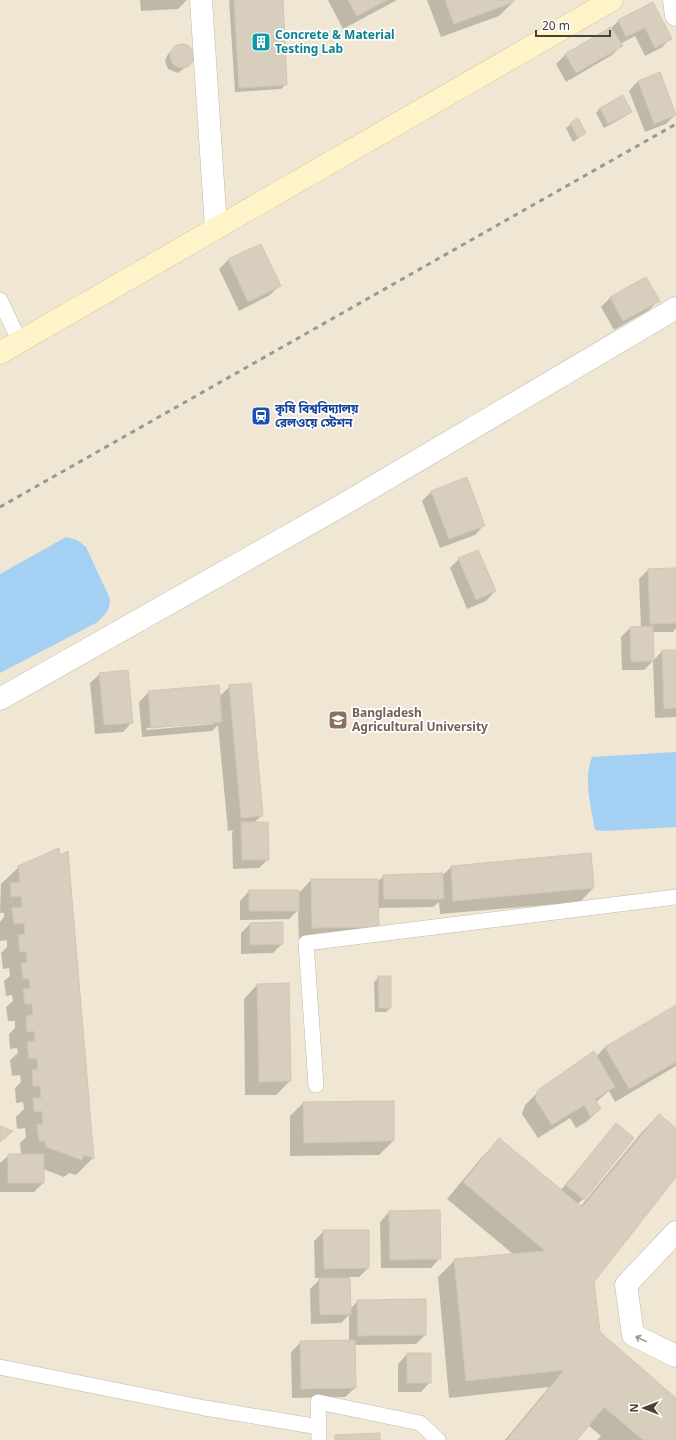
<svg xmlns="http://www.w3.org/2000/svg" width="676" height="1440" font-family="'Noto Sans','Noto Sans Bengali',sans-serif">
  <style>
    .education { fill: #efe7d3 }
    .water { fill: #a4d1f3 }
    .shadow { fill: #0003; fill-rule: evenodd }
    .building { fill: #d7cebe; stroke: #d2c6b1 }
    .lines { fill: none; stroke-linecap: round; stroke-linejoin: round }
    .lane-casing { stroke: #c1baab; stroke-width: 16 }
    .street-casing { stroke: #c1baab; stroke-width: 23 }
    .secondary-casing { stroke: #d7c798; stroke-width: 23 }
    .lane { stroke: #fff; stroke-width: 15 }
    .street { stroke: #fff; stroke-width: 22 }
    .secondary { stroke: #fff3c9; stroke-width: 22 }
    .rail { stroke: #989898; stroke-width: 3; stroke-dasharray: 5 5; stroke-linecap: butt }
    .oneway { stroke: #9b9891 }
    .labels { text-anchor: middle; stroke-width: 3.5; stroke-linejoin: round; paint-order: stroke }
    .culture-label { font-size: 12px; font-weight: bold; fill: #0d838f; stroke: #fff; text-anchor: start }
    .transit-label { font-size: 12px; font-weight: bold; fill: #164399; stroke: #fff; text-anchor: start }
    .education-label { font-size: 12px; font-weight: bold; fill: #785e54; stroke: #fff; text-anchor: start }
  </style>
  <rect width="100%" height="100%" fill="#f5f2e9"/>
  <rect class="education" x="0" y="0" width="676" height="1440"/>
  <g class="water">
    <path d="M66,537L77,540L86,547L110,599C110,611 105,615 96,623L0,673V574Z"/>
    <path d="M676,752V827L605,831L595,830C591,806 583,780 592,757Z"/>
  </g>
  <g class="shadow">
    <path d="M140,0H187L178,9L141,11Z"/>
    <path d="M229,0H282L286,84L281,89L235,92Z"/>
    <path d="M328,0H397L343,29Z"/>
    <path d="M427,0H512L513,2L499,16L441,37Z"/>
    <path d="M652,3L671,38L661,48L645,56L635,36L620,44L621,46L612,55L566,82L556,64L565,55L611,28L618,21Z"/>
    <path d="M180,45L187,46L193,55L192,62L178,73L168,69L165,61L168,54Z"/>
    <path d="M638,81L675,115L666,124L645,132L629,91Z"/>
    <path d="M600,108L630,111L626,116L604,128L596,113Z"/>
    <path d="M571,124L585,133L573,142L566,128Z"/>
    <path d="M260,245L279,286L270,295L239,311L219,269L228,260Z"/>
    <path d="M610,298L658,301L649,310L614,330L601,307Z"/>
    <path d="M466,478L484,525L475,535L440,548L422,501L431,492Z"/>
    <path d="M459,559L495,591L486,601L467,609L450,568Z"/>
    <path d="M676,569V628L673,632H652L653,661L662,651H676V717L655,718L653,661L644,670H622L621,637L630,628H641L639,579L648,570Z"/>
    <path d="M100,674L132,722L123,732L95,734L90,683Z"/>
    <path d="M230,686L262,815L254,823L268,859L259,868L233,869L232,832L234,830L228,831L218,725L212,731L142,737L139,702L149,692L219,697ZM213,722V724L147,730L146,728Z"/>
    <path d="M19,867L93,1158L76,1175L69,1173L64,1177L43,1169V1183L34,1192H0V1163L9,1155H21L20,1143L26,1137L25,1128L17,1129L16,1117L24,1109L23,1102L16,1103L15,1088L21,1082L20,1075L12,1076L10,1060L18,1053L17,1048L10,1049L9,1034L15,1028V1021H8L6,1007L13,1001L12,995L6,996L4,981L10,976L9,968L3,969L1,953L7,947V940L0,941V922L4,917V913H0L1,884Z"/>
    <path d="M451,867L593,888L580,902L440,914L439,902L433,907L377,908L378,927L364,941L299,942L298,910L289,919L240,920V901L249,891L298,894L311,880L377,882L384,876L444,874Z"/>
    <path d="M282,923V944L273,953L241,954V933L250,924Z"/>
    <path d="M379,977L390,1008L386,1012H375L374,982Z"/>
    <path d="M257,985L290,1081L276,1095H245L244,999Z"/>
    <path d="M676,1006V1066L615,1102L609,1091L596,1102L600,1109L586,1122L576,1128L570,1118L538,1138L522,1114L525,1105L539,1091L596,1057L605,1047Z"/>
    <path d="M393,1102V1141L379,1155L290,1156V1116L303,1103Z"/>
    <path d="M659,1115L676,1129V1176L593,1282L599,1332L676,1400V1440H597L601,1436L588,1425L575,1440H505L549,1387L449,1398L438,1277L455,1260L513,1254L447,1199L482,1157L500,1140L560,1191L616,1124L583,1199L577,1205L580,1207L642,1132Z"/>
    <path d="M389,1212L440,1258L431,1268H381L380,1222Z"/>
    <path d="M324,1231L368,1268L359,1277H349L350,1309L358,1301L425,1335L416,1344L354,1345L355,1388L345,1397L292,1398L291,1352L301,1342H349V1315L341,1323L311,1324L310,1289L321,1278H315L314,1241Z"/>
    <path d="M407,1354L430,1382L421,1392H398V1364Z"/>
  </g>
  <g class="building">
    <path d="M234,0H283L287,85L239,88Z"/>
    <path d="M348,0H387L357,16Z"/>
    <path d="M445,0H513L514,2L454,24Z"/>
    <path d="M653,2L672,39L655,48L645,28L626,37L618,20Z"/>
    <path d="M611,27L623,46L576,73L565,54Z"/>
    <circle cx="182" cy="56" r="12"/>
    <path d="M660,72L676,115L654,124L638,81Z"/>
    <path d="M623,95L632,112L608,124L600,108Z"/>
    <path d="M578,118L586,133L578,138L570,123Z"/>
    <path d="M261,244L281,286L248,302L228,259Z"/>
    <path d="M646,277L660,301L623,321L610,297Z"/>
    <path d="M467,477L485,526L449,539L431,491Z"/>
    <path d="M478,550L496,591L476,600L458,558Z"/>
    <path d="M676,568V623L650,624L648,569Z"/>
    <path d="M653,626L654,661L631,662L630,627Z"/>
    <path d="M662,650H676V708L664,709Z"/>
    <path d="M128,670L133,723L104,725L99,673Z"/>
    <path d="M251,683L263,816L241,818L229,685Z"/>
    <path d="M219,685L222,722L151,728L148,691Z"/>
    <path d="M241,822H268L269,860H242Z"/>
    <path d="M59,848L60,855L68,851L94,1159L84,1155L82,1160L46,1147L45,1141H39L37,1125L43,1124L42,1111L34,1112L33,1098H41L40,1086H33L32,1070L38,1069L37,1058L29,1059L27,1042L35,1041L34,1031L27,1032L26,1016L33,1015L32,1004H25L23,989L30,988L29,979H23L21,963L27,962L26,951L20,952L18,935L25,934L24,923L14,924L12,908L22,907L21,896L11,897L10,883L20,882L18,866Z"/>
    <path d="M591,853L594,888L453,901L451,866Z"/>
    <path d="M443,873L444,899H384L383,875Z"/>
    <path d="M311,879H378L379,927L312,928Z"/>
    <rect x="249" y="890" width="50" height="21"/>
    <path d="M283,922V944L250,945V923Z"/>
    <path d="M378,976H391V1008H379Z"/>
    <path d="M289,983L291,1081L259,1082L257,984Z"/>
    <path d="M676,1005V1062L629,1089L605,1047Z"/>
    <path d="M594,1051L615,1087L595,1099L601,1109L590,1116L584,1105L552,1125L535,1099L538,1090Z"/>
    <path d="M394,1101V1141L304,1143L303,1102Z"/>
    <path d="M659,1114L676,1128V1177L594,1282L600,1332L676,1398V1440H643L604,1407L577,1440H507L564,1370L466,1381L454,1259L545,1251L463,1182L499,1138L582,1207Z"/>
    <path d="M616,1123L634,1138L584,1200L566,1185Z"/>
    <path d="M0,1126L13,1131L0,1142Z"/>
    <rect x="8" y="1154" width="36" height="29"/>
    <path d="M440,1210L441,1259L390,1260L389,1211Z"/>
    <path d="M323,1230H369V1268L324,1269Z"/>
    <path d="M319,1278H350L351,1314L320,1315Z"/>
    <path d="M426,1299V1335L358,1336L357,1300Z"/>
    <path d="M355,1340L356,1388L301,1389L300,1341Z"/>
    <rect x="407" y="1353" width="24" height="30"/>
    <path d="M380,1433V1440H335V1435Z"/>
  </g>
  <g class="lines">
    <g class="lane-casing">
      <g id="lane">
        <path d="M0,300L20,342"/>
        <path d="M316,1085L306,943L676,897"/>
        <path d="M0,1367L205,1408L319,1427"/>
        <path d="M319,1440L318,1402L420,1423L438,1440"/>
      </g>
    </g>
    <g class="street-casing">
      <g id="street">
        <path d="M201,0L216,228"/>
        <path d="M674,0L676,15"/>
        <path d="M0,699L339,507L676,308"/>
        <path d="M676,1232L626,1285L633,1335L676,1356"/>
      </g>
    </g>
    <g class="secondary-casing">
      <path id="secondary" d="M0,353L612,0"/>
    </g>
    <use href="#lane" class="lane"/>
    <use href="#street" class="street"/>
    <use href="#secondary" class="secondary"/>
    <path class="rail" d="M0,507L676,124"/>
  </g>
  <defs><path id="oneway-shaft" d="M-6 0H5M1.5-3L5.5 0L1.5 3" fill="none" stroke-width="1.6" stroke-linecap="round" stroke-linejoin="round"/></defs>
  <use class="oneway" href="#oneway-shaft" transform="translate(641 1339) rotate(-154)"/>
  <defs>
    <g id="building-square" transform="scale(1)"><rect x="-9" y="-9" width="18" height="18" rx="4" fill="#0f9aa8" stroke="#fff"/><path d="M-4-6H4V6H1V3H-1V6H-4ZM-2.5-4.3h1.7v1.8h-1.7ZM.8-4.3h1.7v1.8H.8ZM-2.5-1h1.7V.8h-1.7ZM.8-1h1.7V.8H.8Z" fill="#fff"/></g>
    <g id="station-square" transform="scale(1)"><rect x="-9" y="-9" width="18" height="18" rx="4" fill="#1a4fb4" stroke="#fff"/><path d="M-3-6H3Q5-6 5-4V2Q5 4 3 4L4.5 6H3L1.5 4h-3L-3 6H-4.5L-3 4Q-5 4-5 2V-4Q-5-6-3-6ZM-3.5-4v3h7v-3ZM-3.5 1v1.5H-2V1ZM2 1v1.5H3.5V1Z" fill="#fff"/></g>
    <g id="university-square" transform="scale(1)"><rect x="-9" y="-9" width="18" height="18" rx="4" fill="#8d6e63" stroke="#fff"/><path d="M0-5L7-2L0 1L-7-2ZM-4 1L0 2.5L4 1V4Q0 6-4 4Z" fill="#fff"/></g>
  </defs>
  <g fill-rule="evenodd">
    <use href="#building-square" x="261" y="42"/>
    <use href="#station-square" x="261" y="416"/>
    <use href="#university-square" x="338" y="720"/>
  </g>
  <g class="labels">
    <g class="culture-label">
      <text x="275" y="39">Concrete &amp; Material<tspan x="275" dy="14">Testing Lab</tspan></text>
    </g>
    <g class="transit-label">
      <text x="275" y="413">কৃষি বিশ্ববিদ্যালয়<tspan x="275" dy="14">রেলওয়ে স্টেশন</tspan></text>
    </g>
    <g class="education-label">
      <text x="352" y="717">Bangladesh<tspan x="352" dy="14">Agricultural University</tspan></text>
    </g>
  </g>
  <g transform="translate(644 1408) rotate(270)" stroke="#ffffff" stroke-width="3" paint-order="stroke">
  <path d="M0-3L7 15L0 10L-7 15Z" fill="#494337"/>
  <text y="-6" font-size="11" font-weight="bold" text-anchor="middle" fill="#494337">N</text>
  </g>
  <path d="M536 30v6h74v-6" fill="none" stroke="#494337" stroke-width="2"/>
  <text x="542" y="30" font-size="12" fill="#494337" stroke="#ffffff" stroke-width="3" paint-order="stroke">20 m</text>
</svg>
